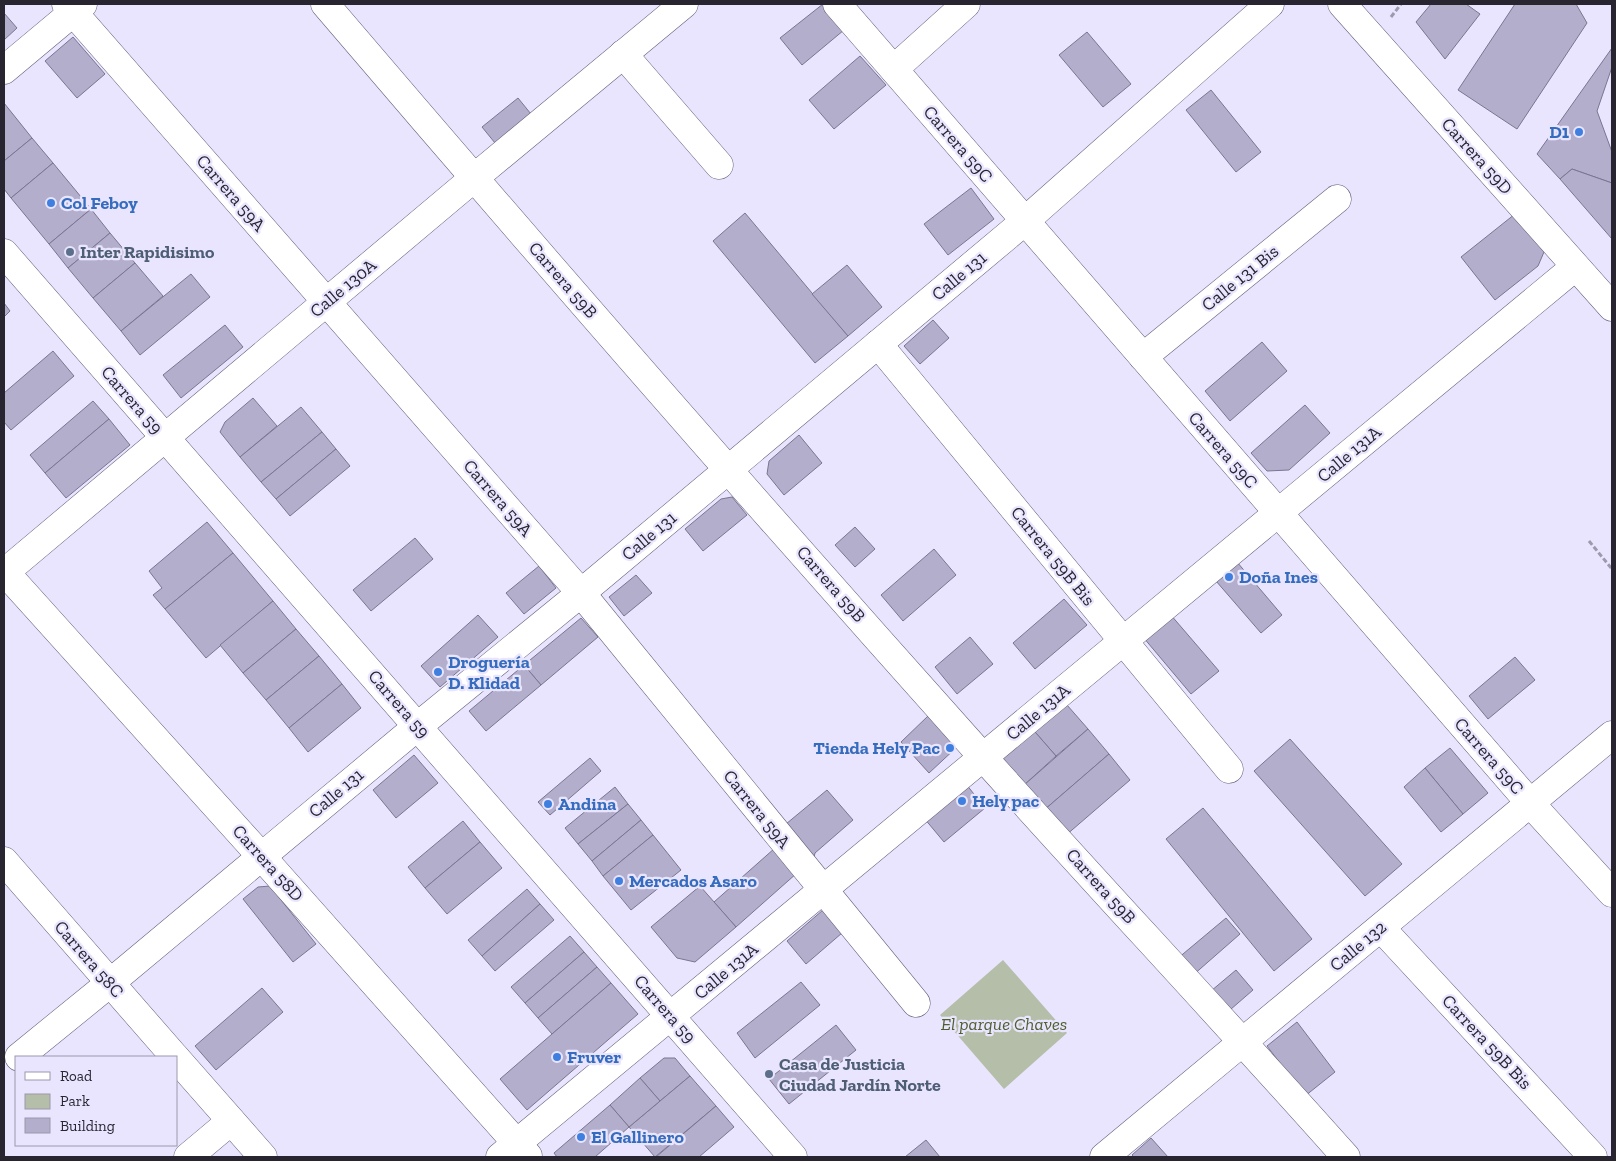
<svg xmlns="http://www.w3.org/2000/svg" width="1616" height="1161" font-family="'Zilla Slab',serif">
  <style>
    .green { fill: #b5bea8 }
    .building { fill: #b3aecc; stroke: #7a7590 }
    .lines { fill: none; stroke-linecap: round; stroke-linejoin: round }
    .minor-casing { stroke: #65607a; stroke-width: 29 }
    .path { stroke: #9d9aad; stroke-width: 3; stroke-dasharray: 5 2.5; stroke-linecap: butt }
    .minor { stroke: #fff; stroke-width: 28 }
    .shop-dot { fill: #3f7fe0; stroke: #e9e5fe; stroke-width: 2 }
    .service-dot { fill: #5c6f8a; stroke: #e9e5fe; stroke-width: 2 }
    .labels { text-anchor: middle; stroke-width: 4.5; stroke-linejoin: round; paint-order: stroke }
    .shop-label { font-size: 18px; font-weight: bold; fill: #366cbe; stroke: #e9e5fe; text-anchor: start }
    .street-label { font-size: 18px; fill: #282531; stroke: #e9e5fe }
    .service-label { font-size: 18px; font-weight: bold; fill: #4e5e75; stroke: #e9e5fe; text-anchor: start }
    .park-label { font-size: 18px; font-style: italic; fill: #4e5f2f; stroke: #e9e5fe }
  </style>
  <rect width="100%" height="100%" fill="#e9e5fe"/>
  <path class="green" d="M1003,960L1067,1033L1004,1089L940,1015Z"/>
  <g class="building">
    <path d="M823,4L844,30L802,65L780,38Z"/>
    <path d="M1431,4H1466L1480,14L1445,59L1416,22Z"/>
    <path d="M1515,4H1576L1587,23L1517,129L1458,90Z"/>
    <path d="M4,13L17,28L4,40Z"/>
    <path d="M1087,32L1131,84L1103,107L1059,55Z"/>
    <path d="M73,37L105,74L77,98L45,61Z"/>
    <path d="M1612,48V67L1597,111L1612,152V183L1572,169L1560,179L1537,154Z"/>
    <path d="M860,56L886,85L834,129L809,100Z"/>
    <path d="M1211,90L1261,152L1236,172L1186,110Z"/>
    <path d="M518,98L531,114L495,143L482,127Z"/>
    <path d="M4,103L32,138L4,161Z"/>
    <path d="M32,138L53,163L11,198L4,189V161Z"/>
    <path d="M53,163L91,209L49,244L11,198Z"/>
    <path d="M1572,169L1612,183V239L1560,179Z"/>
    <path d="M971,188L994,219L948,255L924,224Z"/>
    <path d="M91,209L110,233L68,268L49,244Z"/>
    <path d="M745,213L848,336L815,363L713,241Z"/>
    <path d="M1515,214L1544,252L1538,266L1495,300L1461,257Z"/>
    <path d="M110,233L135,263L93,298L68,268Z"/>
    <path d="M135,263L163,296L121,331L93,298Z"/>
    <path d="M847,265L882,307L848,336L812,294Z"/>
    <path d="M191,274L210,297L140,355L121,331Z"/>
    <path d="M4,303L10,311L4,317Z"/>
    <path d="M933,320L949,338L920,364L904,346Z"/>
    <path d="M225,325L243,347L181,398L163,375Z"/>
    <path d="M1262,342L1287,371L1230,421L1205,391Z"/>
    <path d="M53,351L74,376L11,430L4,422V393Z"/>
    <path d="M253,398L277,426L240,457L220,432L225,422Z"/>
    <path d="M93,401L109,419L45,473L30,455Z"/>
    <path d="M1305,405L1330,433L1289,470L1267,471L1251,453Z"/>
    <path d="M301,407L322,432L261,482L240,457Z"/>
    <path d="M109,419L130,445L66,498L45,473Z"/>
    <path d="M322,432L336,449L276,499L261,482Z"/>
    <path d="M799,435L822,463L784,495L767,474L769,461Z"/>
    <path d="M336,449L350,466L290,516L276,499Z"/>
    <path d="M732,497L747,515L703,551L685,529L721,499Z"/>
    <path d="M207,522L233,553L165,609L153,595L162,588L149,571Z"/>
    <path d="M855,527L875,549L855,567L835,545Z"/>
    <path d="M415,538L433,559L371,611L353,590Z"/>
    <path d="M934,549L956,575L903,621L881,595Z"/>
    <path d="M233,553L273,601L206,658L165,609Z"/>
    <path d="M1237,562L1282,615L1261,633L1216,581Z"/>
    <path d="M539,566L556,588L524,614L506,593Z"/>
    <path d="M636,575L652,593L624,616L609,597Z"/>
    <path d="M1064,599L1087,625L1035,669L1013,643Z"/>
    <path d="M273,601L296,629L243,673L220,645Z"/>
    <path d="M1170,614L1219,671L1191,694L1143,637Z"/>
    <path d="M478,615L498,637L440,687L421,666Z"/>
    <path d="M581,618L598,637L541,685L524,665Z"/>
    <path d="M296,629L319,656L266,700L243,673Z"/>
    <path d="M970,637L993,664L957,694L935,667Z"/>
    <path d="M319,656L342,684L289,728L266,700Z"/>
    <path d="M1515,657L1535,680L1488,719L1469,696Z"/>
    <path d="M524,665L541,685L486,731L469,711Z"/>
    <path d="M342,684L361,708L308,752L289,728Z"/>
    <path d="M1060,697L1088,729L1056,756L1029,725Z"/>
    <path d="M928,716L957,747L929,773L901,742Z"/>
    <path d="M1029,725L1056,756L1023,786L995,754Z"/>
    <path d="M1088,729L1109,754L1043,811L1023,786Z"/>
    <path d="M1290,739L1402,864L1365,896L1254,771Z"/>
    <path d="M1450,748L1488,793L1463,814L1425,768Z"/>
    <path d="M1109,754L1130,780L1065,836L1043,811Z"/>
    <path d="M414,755L438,783L396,818L373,790Z"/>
    <path d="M590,758L601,771L550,815L538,802Z"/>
    <path d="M1425,768L1463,814L1441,832L1404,787Z"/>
    <path d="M966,784L985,808L944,842L924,818Z"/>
    <path d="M615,787L628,804L578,844L565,828Z"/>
    <path d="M827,790L853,820L815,853L814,857L786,824Z"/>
    <path d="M628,804L641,820L592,861L578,844Z"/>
    <path d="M1203,808L1312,939L1274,971L1166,839Z"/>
    <path d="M641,820L653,835L603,876L592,861Z"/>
    <path d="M463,821L480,842L425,888L408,867Z"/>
    <path d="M653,835L681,870L631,910L603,876Z"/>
    <path d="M480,842L502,868L447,914L425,888Z"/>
    <path d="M775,848L797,873L736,927L714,902Z"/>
    <path d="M270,886L316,944L293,962L243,899L258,887Z"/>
    <path d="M700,886L736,927L695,962L677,958L651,927Z"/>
    <path d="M527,889L540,904L482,956L468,940Z"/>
    <path d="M540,904L554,920L495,971L482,956Z"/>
    <path d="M823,910L842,933L806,964L787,941Z"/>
    <path d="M1226,918L1240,934L1192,976L1177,959Z"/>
    <path d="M570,936L584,952L525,1003L511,987Z"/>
    <path d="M584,952L597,967L538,1018L525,1003Z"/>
    <path d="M597,967L611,983L552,1034L538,1018Z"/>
    <path d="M1236,970L1253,990L1223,1016L1205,996Z"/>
    <path d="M801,982L820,1005L755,1058L737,1033Z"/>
    <path d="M611,983L638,1014L527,1110L500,1079Z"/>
    <path d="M262,988L283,1012L216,1070L195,1046Z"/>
    <path d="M1297,1022L1335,1072L1305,1096L1267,1046Z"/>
    <path d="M836,1025L856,1050L789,1104L769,1079Z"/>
    <path d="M664,1058H675L690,1076L660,1101L640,1078Z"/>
    <path d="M690,1076L716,1106L655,1157L629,1127Z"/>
    <path d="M640,1078L660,1101L629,1127L610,1105Z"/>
    <path d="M610,1105L629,1127L595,1157H557L554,1153Z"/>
    <path d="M716,1106L734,1127L699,1157H656Z"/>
    <path d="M1151,1138L1168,1157H1134L1132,1155Z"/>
    <path d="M926,1140L940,1157H905Z"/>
  </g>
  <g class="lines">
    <g class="minor-casing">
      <g id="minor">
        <path d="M66,4L581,593L916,1003"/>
        <path d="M325,4C541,257 760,508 982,756C1102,890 1226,1022 1346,1157"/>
        <path d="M837,4L1530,803L1612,893"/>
        <path d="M1342,4L1612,307"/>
        <path d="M623,54L719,165"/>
        <path d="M894,69L966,4"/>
        <path d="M4,70L83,4"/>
        <path d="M4,253L793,1157"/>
        <path d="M878,344L1229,769"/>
        <path d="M1143,357L1337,199"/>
        <path d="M4,571L261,856L528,1156"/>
        <path d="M4,573L474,178L684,4"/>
        <path d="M4,861L175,1057"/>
        <path d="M1381,928L1593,1157"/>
        <path d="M19,1057L110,983L418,726L581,593L1025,221L1270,4"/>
        <path d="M176,1058L263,1157"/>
        <path d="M188,1157L231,1121"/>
        <path d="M500,1157L1575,267"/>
        <path d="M1104,1157L1612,735"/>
      </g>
    </g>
    <g class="path">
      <path d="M1391,17L1401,4"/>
      <path d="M1589,541L1612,569"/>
    </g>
    <use href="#minor" class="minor"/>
  </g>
  <g class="shop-dot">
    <circle cx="1579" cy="132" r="5"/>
    <circle cx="51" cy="203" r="5"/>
    <circle cx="1229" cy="577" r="5"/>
    <circle cx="438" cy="672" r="5"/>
    <circle cx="950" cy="748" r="5"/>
    <circle cx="962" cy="801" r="5"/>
    <circle cx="548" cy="804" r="5"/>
    <circle cx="619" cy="881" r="5"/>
    <circle cx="557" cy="1057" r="5"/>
    <circle cx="581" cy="1137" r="5"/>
  </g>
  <g class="service-dot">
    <circle cx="70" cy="252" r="5"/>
    <circle cx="769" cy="1074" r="5"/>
  </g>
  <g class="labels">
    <g class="shop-label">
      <text x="1569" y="138" text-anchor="end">D1</text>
      <text x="61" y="209">Col Feboy</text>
      <text x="1239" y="583">Doña Ines</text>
      <text x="448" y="668">Droguería<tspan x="448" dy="21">D. Klidad</tspan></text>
      <text x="940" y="754" text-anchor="end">Tienda Hely Pac</text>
      <text x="972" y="807">Hely pac</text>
      <text x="558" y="810">Andina</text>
      <text x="629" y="887">Mercados Asaro</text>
      <text x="567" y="1063">Fruver</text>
      <text x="591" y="1143">El Gallinero</text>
    </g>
    <g class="street-label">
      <text transform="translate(958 144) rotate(49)" y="6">Carrera 59C</text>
      <text transform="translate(1477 156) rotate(48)" y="6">Carrera 59D</text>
      <text transform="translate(231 193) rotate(49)" y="6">Carrera 59A</text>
      <text transform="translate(959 276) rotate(-40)" y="6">Calle 131</text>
      <text transform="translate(1240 278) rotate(-39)" y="6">Calle 131 Bis</text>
      <text transform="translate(563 280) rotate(49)" y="6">Carrera 59B</text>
      <text transform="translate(343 288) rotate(-40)" y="6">Calle 130A</text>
      <text transform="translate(132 400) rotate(49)" y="6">Carrera 59</text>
      <text transform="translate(1223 450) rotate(49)" y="6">Carrera 59C</text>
      <text transform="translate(1349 454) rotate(-40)" y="6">Calle 131A</text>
      <text transform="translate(498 498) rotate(49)" y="6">Carrera 59A</text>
      <text transform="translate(649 536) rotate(-40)" y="6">Calle 131</text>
      <text transform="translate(1053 556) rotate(51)" y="6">Carrera 59B Bis</text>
      <text transform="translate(831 584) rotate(49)" y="6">Carrera 59B</text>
      <text transform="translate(399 704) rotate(49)" y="6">Carrera 59</text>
      <text transform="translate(1038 712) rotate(-40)" y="6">Calle 131A</text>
      <text transform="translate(1489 756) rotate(49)" y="6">Carrera 59C</text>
      <text transform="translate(336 793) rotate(-40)" y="6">Calle 131</text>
      <text transform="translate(757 809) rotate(51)" y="6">Carrera 59A</text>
      <text transform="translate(268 863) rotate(48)" y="6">Carrera 58D</text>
      <text transform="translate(1101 886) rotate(48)" y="6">Carrera 59B</text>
      <text transform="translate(1358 946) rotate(-40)" y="6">Calle 132</text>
      <text transform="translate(89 959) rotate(49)" y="6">Carrera 58C</text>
      <text transform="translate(726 971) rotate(-40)" y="6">Calle 131A</text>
      <text transform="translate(665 1009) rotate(49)" y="6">Carrera 59</text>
      <text transform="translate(1487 1042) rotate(47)" y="6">Carrera 59B Bis</text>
    </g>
    <g class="service-label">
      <text x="80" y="258">Inter Rapidisimo</text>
      <text x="779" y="1070">Casa de Justicia<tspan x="779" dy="21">Ciudad Jardín Norte</tspan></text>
    </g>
    <g class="park-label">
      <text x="1004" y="1030">El parque Chaves</text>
    </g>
  </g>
  <rect width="1616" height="1161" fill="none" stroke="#282531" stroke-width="10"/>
  <rect x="15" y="1056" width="162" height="90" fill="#e9e5fe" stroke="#9c98ac"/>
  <rect x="25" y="1072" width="25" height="8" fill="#ffffff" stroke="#9c98ac"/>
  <text x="60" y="1081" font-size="15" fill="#282531">Road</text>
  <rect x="25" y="1094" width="25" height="15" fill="#b5bea8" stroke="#9c98ac"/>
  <text x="60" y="1106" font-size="15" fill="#282531">Park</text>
  <rect x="25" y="1118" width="25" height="15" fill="#b3aecc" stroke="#9c98ac"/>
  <text x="60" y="1131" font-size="15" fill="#282531">Building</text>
</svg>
